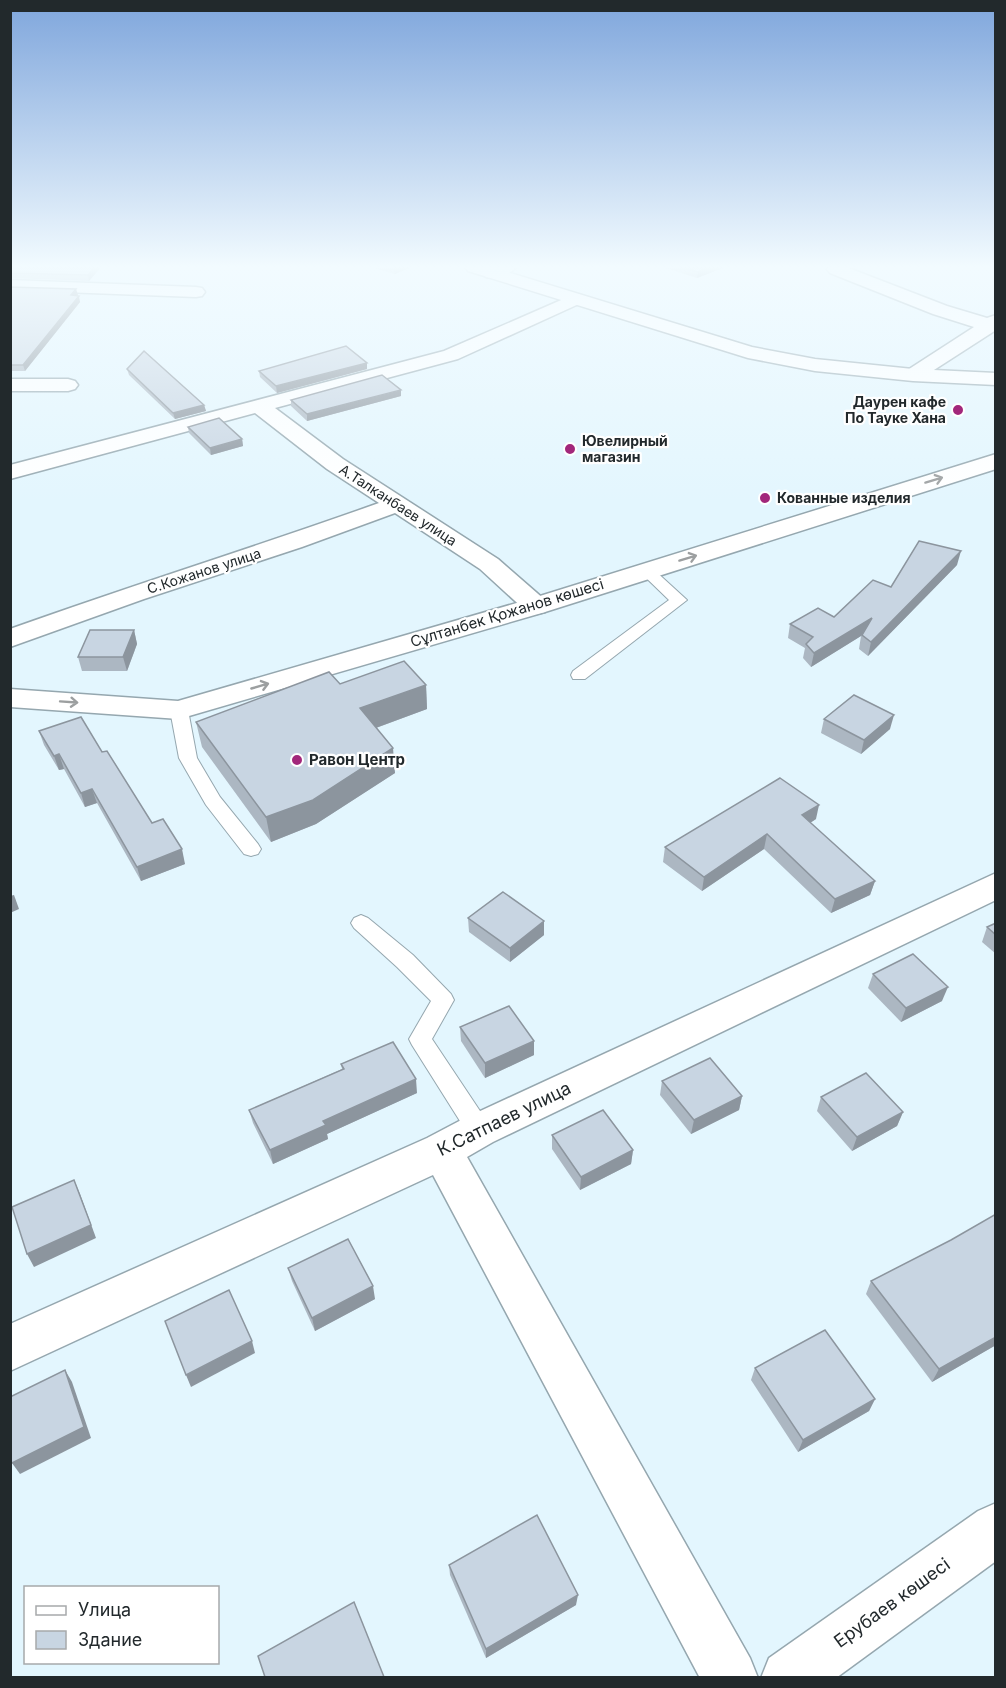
<svg xmlns="http://www.w3.org/2000/svg" width="1006" height="1688" font-family="Inter,sans-serif">
  <style>
    .lines { fill: none; stroke-linecap: round; stroke-linejoin: round }
    .service-casing { stroke: #95a7af; stroke-width: 2 }
    .minor-casing { stroke: #95a7af; stroke-width: 3 }
    .primary-casing { stroke: #95a7af; stroke-width: 3 }
    .service { fill: #fff; fill-rule: evenodd }
    .minor { fill: #fff; fill-rule: evenodd }
    .primary { fill: #fff; fill-rule: evenodd }
    .wall { fill: #acb7c2 }
    .shaded-wall { fill: #8c959e }
    .building { fill: #c8d5e2; stroke: #8c959e; stroke-width: 1.5 }
    .oneway { stroke: #9c9fa0 }
    .poi-dot { fill: #a2277b; stroke: #fff; stroke-width: 2 }
    .labels { text-anchor: middle; stroke-width: 4.5; stroke-linejoin: round; paint-order: stroke }
    .far-poi-label { font-size: 14px; font-weight: bold; fill: #22292c; stroke: #fff; text-anchor: start }
    .far-street-label { font-size: 14px; fill: #22292c; stroke: #fff }
    .street-label { font-size: 15px; fill: #22292c; stroke: #fff }
    .poi-label { font-size: 15px; font-weight: bold; fill: #22292c; stroke: #fff; text-anchor: start }
    .near-street-label { font-size: 18px; fill: #22292c; stroke: #fff }
  </style>
  <rect width="100%" height="100%" fill="#e3f6fe"/>
  <g class="lines">
    <g class="service-casing">
      <g id="service">
        <path d="M647,566L652,568L687,600L585,679H573L571,675L573,671L669,600L639,571Z"/>
        <path d="M179,705L185,706L188,710L197,758L220,797L258,844L261,849L258,854L251,856L244,854L206,805L179,758L170,710L173,706Z"/>
        <path d="M361,915L368,918L413,955L451,994L454,1000L432,1039L488,1123L491,1130L488,1137L479,1140L470,1137L412,1045L409,1039L431,1001L397,967L354,928L351,923L354,918Z"/>
      </g>
    </g>
    <g class="minor-casing">
      <g id="minor">
        <path d="M492,267H516C510,275 495,279 486,277L483,273Z"/>
        <path d="M829,267H846L947,306L987,318L996,315V330L920,379H906L903,375L906,371L974,327L933,314L830,273L827,269Z"/>
        <path d="M10,280L196,287L202,288L205,292L202,296L196,297L10,290Z"/>
        <path d="M575,294L581,295L584,299L581,303L458,359L275,408L343,459L498,559L545,600L549,606L545,612L536,614L527,612L480,569L395,513L302,547L144,599L10,647V629C133,585 256,547 379,503L327,469L255,413L10,479V465L444,351Z"/>
        <path d="M10,379H68L75,381L78,385L75,389L68,391H10Z"/>
        <path d="M996,873V900L493,1142L467,1157L750,1658L758,1678H700L433,1175L10,1371V1324L427,1138L465,1118Z"/>
        <path d="M996,1503V1561L836,1678H761L769,1658L978,1511Z"/>
      </g>
    </g>
    <g class="primary-casing">
      <g id="primary">
        <path d="M465,267H491L752,347L815,359L913,369L996,373V385L913,381L815,371L748,358L468,271Z"/>
        <path d="M996,454V469L545,612L189,716L179,719L10,707V689L178,701L527,600Z"/>
      </g>
    </g>
    <use href="#service" class="service"/>
    <use href="#minor" class="minor"/>
    <use href="#primary" class="primary"/>
  </g>
  <g class="wall">
    <path d="M10,267H101L89,281L10,278Z"/>
    <path d="M371,267H411L395,274Z"/>
    <path d="M663,267H725L697,278Z"/>
    <path d="M10,287L78,295L77,296L80,302L25,371H10Z"/>
    <path d="M367,363V369L277,393L260,377L259,371Z"/>
    <path d="M127,369L204,405L206,411L175,419L129,375Z"/>
    <path d="M401,396L307,421L291,406V400Z"/>
    <path d="M188,427L242,439L243,446L211,455L189,433Z"/>
    <path d="M957,565L868,656L859,649L861,636L811,667L803,658L805,648L788,638L790,624L834,617L891,587Z"/>
    <path d="M134,630L137,644L127,671H82L78,657Z"/>
    <path d="M340,684L426,685L427,709L376,728L395,773L316,824L271,842L202,747L196,722Z"/>
    <path d="M824,719L890,729L861,754L821,733Z"/>
    <path d="M39,731L102,752L152,823L185,864L141,881L97,803L85,807L64,769L59,770L44,745Z"/>
    <path d="M816,819L810,823L875,881L870,895L831,913L764,849L702,891L663,862L665,847Z"/>
    <path d="M468,918L544,935L510,962L469,932Z"/>
    <path d="M996,923V954L982,942L987,927Z"/>
    <path d="M873,974L942,1001L901,1022L868,988Z"/>
    <path d="M460,1027L534,1055L485,1078L461,1041Z"/>
    <path d="M341,1064L417,1093L327,1134L328,1139L273,1164L253,1123L249,1110L342,1069Z"/>
    <path d="M662,1081L742,1096L739,1110L691,1134L660,1095Z"/>
    <path d="M821,1097L903,1112L897,1126L852,1151L817,1111Z"/>
    <path d="M552,1135L633,1150L631,1164L580,1190L552,1149Z"/>
    <path d="M951,1240L996,1345L932,1382L866,1294L871,1281Z"/>
    <path d="M288,1268L375,1299L315,1331L292,1281Z"/>
    <path d="M755,1368L875,1399L869,1411L798,1452L751,1380Z"/>
    <path d="M449,1565L576,1605L486,1658L450,1575Z"/>
  </g>
  <g class="shaded-wall">
    <path d="M95,267H101L89,281L88,275Z"/>
    <path d="M398,267H411L395,274L394,268Z"/>
    <path d="M711,267H725L697,278L698,272Z"/>
    <path d="M76,289L78,295L73,301L71,295Z"/>
    <path d="M79,296L80,302L25,371L23,365Z"/>
    <path d="M367,363V369L277,393L276,386Z"/>
    <path d="M401,390V396L307,421V414Z"/>
    <path d="M204,405L206,411L175,419L173,413Z"/>
    <path d="M242,439L243,446L211,455L210,448Z"/>
    <path d="M961,551L957,565L868,656L871,642Z"/>
    <path d="M872,618L861,636L811,667L814,653Z"/>
    <path d="M134,630L137,644L127,671L123,657Z"/>
    <path d="M426,685L427,709L362,733L360,708Z"/>
    <path d="M894,715L890,729L861,754L864,740Z"/>
    <path d="M393,748L395,773L316,824L271,842L266,817Z"/>
    <path d="M59,754L64,769L59,770L54,756Z"/>
    <path d="M92,789L97,803L85,807L81,793Z"/>
    <path d="M819,805L816,819L799,830L802,815Z"/>
    <path d="M767,834L764,849L702,891L704,877Z"/>
    <path d="M182,849L185,864L141,881L137,867Z"/>
    <path d="M875,881L870,895L831,913L835,899Z"/>
    <path d="M14,895L19,909L10,913V896Z"/>
    <path d="M544,921V935L510,962V948Z"/>
    <path d="M948,987L942,1001L901,1022L906,1008Z"/>
    <path d="M534,1041V1055L485,1078V1063Z"/>
    <path d="M416,1079L417,1093L327,1134L328,1139L273,1164L270,1150L323,1121Z"/>
    <path d="M742,1096L739,1110L691,1134L694,1120Z"/>
    <path d="M903,1112L897,1126L852,1151L857,1137Z"/>
    <path d="M633,1150L631,1164L580,1190L581,1177Z"/>
    <path d="M74,1180L80,1194L96,1238L34,1267L27,1254Z"/>
    <path d="M373,1286L375,1299L315,1331L312,1318Z"/>
    <path d="M996,1337V1345L932,1382L939,1369Z"/>
    <path d="M252,1341L255,1353L191,1387L186,1375Z"/>
    <path d="M65,1370L72,1382L91,1438L20,1474L12,1463Z"/>
    <path d="M875,1399L869,1411L798,1452L803,1440Z"/>
    <path d="M578,1595L576,1605L486,1658V1649Z"/>
  </g>
  <g class="building">
    <path d="M10,267H95L88,275L10,273Z"/>
    <path d="M681,267H711L698,272Z"/>
    <path d="M10,287L76,289L71,295L79,296L23,365H10Z"/>
    <path d="M346,346L367,363L276,386L259,371Z"/>
    <path d="M144,351L204,405L173,413L127,369Z"/>
    <path d="M382,375L401,390L307,414L291,400Z"/>
    <path d="M219,418L242,439L210,448L188,427Z"/>
    <path d="M919,541L961,551L871,642L862,635L872,618L814,653L806,644L813,637L790,624L818,608L834,617L873,580L891,587Z"/>
    <path d="M90,630H134L123,657H78Z"/>
    <path d="M404,661L426,685L360,708L393,748L313,800L266,817L196,722L329,672L340,684Z"/>
    <path d="M854,695L894,715L864,740L824,719Z"/>
    <path d="M81,717L102,752L107,751L152,823L163,819L182,849L137,867L92,789L81,793L59,754L54,756L39,731Z"/>
    <path d="M780,778L819,805L802,815L875,881L835,899L767,834L704,877L665,847Z"/>
    <path d="M503,892L544,921L510,948L468,918Z"/>
    <path d="M996,923V935L987,927Z"/>
    <path d="M913,954L948,987L906,1008L873,974Z"/>
    <path d="M509,1006L534,1041L485,1063L460,1027Z"/>
    <path d="M393,1042L416,1079L323,1121L326,1125L270,1150L249,1110L344,1069L341,1064Z"/>
    <path d="M710,1058L742,1096L694,1120L662,1081Z"/>
    <path d="M866,1073L903,1112L857,1137L821,1097Z"/>
    <path d="M603,1110L633,1150L581,1177L552,1135Z"/>
    <path d="M74,1180L91,1225L27,1254L12,1207Z"/>
    <path d="M996,1214V1337L939,1369L871,1281L951,1240Z"/>
    <path d="M348,1239L373,1286L312,1318L288,1268Z"/>
    <path d="M229,1290L252,1341L186,1375L165,1321Z"/>
    <path d="M825,1330L875,1399L803,1440L755,1368Z"/>
    <path d="M65,1370L84,1427L12,1463L10,1459V1397Z"/>
    <path d="M537,1515L578,1595L486,1649L449,1565Z"/>
    <path d="M354,1602L384,1677H265L258,1656Z"/>
  </g>
  <defs><path id="oneway-shaft" d="M-6 0H5M1.5-3L5.5 0L1.5 3" fill="none" stroke-width="1.6" stroke-linecap="round" stroke-linejoin="round" transform="scale(1.5)"/></defs>
  <g class="oneway">
    <use href="#oneway-shaft" transform="translate(934 480) rotate(-17)"/>
    <use href="#oneway-shaft" transform="translate(688 558) rotate(-17)"/>
    <use href="#oneway-shaft" transform="translate(260 686) rotate(-16)"/>
    <use href="#oneway-shaft" transform="translate(69 702) rotate(4)"/>
  </g>
  <linearGradient id="sky" x2="0" y2="1"><stop stop-color="#7fa6dc"/><stop offset="0.53" stop-color="#f2fbff"/><stop offset="1" stop-color="#f2fbff" stop-opacity="0"/></linearGradient>
  <rect width="1006" height="503" fill="url(#sky)"/>
  <g class="poi-dot">
    <circle cx="958" cy="410" r="6"/>
    <circle cx="570" cy="449" r="6"/>
    <circle cx="765" cy="498" r="6"/>
    <circle cx="297" cy="760" r="6"/>
  </g>
  <g class="labels">
    <g class="far-poi-label">
      <text x="946" y="407" text-anchor="end">Даурен кафе<tspan x="946" dy="16">По Тауке Хана</tspan></text>
      <text x="582" y="446">Ювелирный<tspan x="582" dy="16">магазин</tspan></text>
      <text x="777" y="503">Кованные изделия</text>
    </g>
    <g class="far-street-label">
      <text transform="translate(398 505) rotate(33)" y="5">А.Талканбаев улица</text>
      <text transform="translate(204 571) rotate(-18)" y="5">С.Кожанов улица</text>
    </g>
    <g class="street-label">
      <text transform="translate(507 613) rotate(-17)" y="5">Сұлтанбек Қожанов көшесі</text>
    </g>
    <g class="poi-label">
      <text x="309" y="765">Равон Центр</text>
    </g>
    <g class="near-street-label">
      <text transform="translate(504 1119) rotate(-26)" y="6">К.Сатпаев улица</text>
      <text transform="translate(892 1603) rotate(-36)" y="6">Ерубаев көшесі</text>
    </g>
  </g>
  <rect width="1006" height="1688" fill="none" stroke="#22292c" stroke-width="24"/>
  <rect x="24" y="1586" width="195" height="78" fill="#ffffff" stroke="#a7a9ab" stroke-width="1.5"/>
  <rect x="36" y="1606" width="30" height="9" fill="#ffffff" stroke="#a7a9ab" stroke-width="1.5"/>
  <text x="78" y="1616" font-size="18" fill="#22292c">Улица</text>
  <rect x="36" y="1631" width="30" height="18" fill="#c8d5e2" stroke="#a7a9ab" stroke-width="1.5"/>
  <text x="78" y="1646" font-size="18" fill="#22292c">Здание</text>
</svg>
